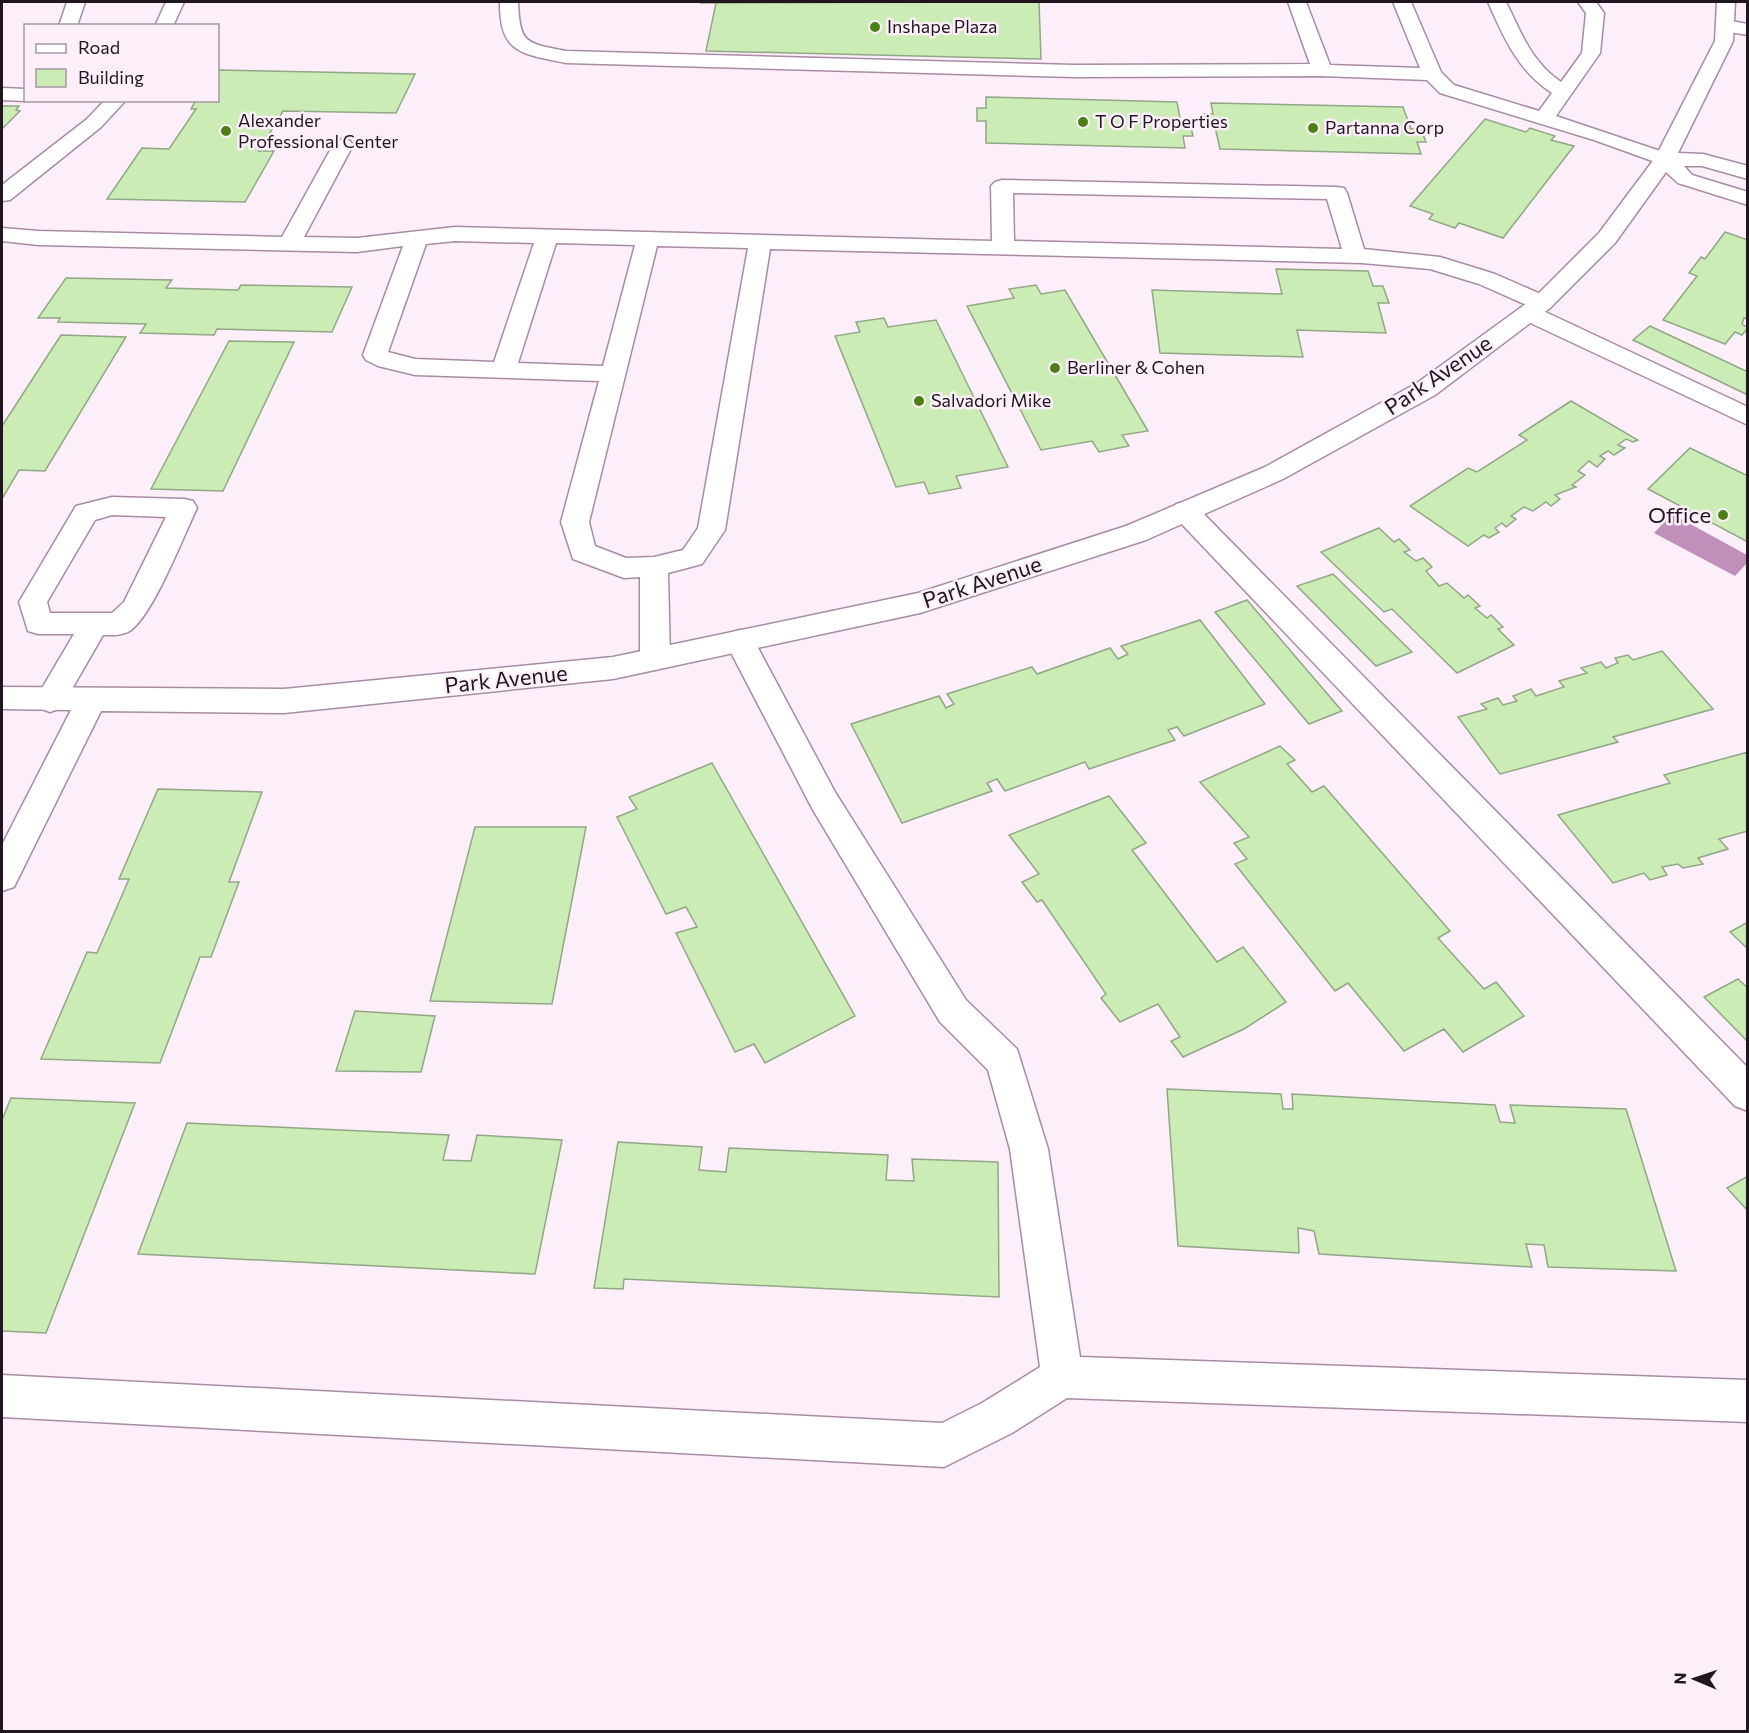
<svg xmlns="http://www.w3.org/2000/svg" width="1749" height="1733" font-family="Commissioner,sans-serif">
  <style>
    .water { fill: #c190ba }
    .building { fill: #cbecb4; stroke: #93a687; stroke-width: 1.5 }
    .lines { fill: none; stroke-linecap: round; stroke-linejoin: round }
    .lane-casing { stroke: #a88ba4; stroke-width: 3 }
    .street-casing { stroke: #a88ba4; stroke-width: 3 }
    .lane { fill: #fff; fill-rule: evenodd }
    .street { fill: #fff; fill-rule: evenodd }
    .poi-dot { fill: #4d8014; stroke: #fceffa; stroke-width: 2 }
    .labels { text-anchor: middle; stroke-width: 5; stroke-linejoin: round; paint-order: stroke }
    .far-poi-label { font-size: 18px; fill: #21161f; stroke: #fceffa; text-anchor: start }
    .street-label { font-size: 22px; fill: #21161f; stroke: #fceffa }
    .poi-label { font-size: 22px; fill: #21161f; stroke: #fceffa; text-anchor: end }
  </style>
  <rect width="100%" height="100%" fill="#fceffa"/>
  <path class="water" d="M1672,514L1747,555V563L1735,576L1654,533Z"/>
  <g class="building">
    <path d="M700,3L1039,2L1041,59L706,51L716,3Z"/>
    <path d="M218,70L415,74L396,113L283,111L259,151H274L245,202L107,199L142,148L169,149L196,109H191L196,100H218Z"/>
    <path d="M986,97L1177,102L1181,123H1190L1193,136H1183L1185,148L986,143V121H977V108H986Z"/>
    <path d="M1211,103L1403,107L1411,129H1421L1426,142H1417L1421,154L1220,149L1215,127L1206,126L1204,114H1213Z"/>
    <path d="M2,106H19L16,110L20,111L2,129Z"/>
    <path d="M1485,119L1526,132L1530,128L1555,136L1551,140L1574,146L1503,238L1459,223L1455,228L1429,219L1433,214L1410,206Z"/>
    <path d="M1725,232L1748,240V319L1744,318L1742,324L1748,328L1742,335L1735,332L1725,344L1663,320L1697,276L1689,273L1701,257L1705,259Z"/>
    <path d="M1276,269L1368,271L1373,286H1383L1389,303H1378L1386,333L1297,330L1303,357L1160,353L1152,290L1282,294Z"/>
    <path d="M66,278L172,280L166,288L238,290L241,285L352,287L332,332L217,329L214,335L140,333L146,324L58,322L60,318H38Z"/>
    <path d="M1036,285L1041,294L1065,290L1148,431L1122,435L1129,446L1099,452L1092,441L1041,450L967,306L1014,298L1009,289Z"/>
    <path d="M884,318L888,327L936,320L1008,467L956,476L961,488L929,494L924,482L896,487L835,336L860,332L856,322Z"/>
    <path d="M1650,326L1748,372V395L1633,340Z"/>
    <path d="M61,335L126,337L45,471L19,470L2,499V426Z"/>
    <path d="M229,341L294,342L223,491L151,489Z"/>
    <path d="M1571,401L1638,440L1633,442L1626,439L1618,445L1625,448L1614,455L1608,451L1600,456L1605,459L1597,467L1589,461L1578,471L1585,475L1572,485L1576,487L1555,495L1560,499L1551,506L1546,502L1533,511L1524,507L1511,516L1516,519L1506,527L1502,523L1495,528L1499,532L1489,538L1484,535L1468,546L1410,506L1468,468L1477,472L1527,440L1519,435Z"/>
    <path d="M1690,448L1748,476V542L1648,489Z"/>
    <path d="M1379,528L1394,542L1399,539L1410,550L1404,552L1416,561L1423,558L1432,567L1426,571L1439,586L1447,583L1464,598L1468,595L1480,606L1475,608L1487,618L1491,615L1503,627L1498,629L1514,645L1457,673L1392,609L1384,612L1321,552Z"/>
    <path d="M1333,574L1412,652L1376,666L1297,586Z"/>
    <path d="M1247,600L1342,711L1309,724L1215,612Z"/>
    <path d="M1200,620L1265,704L1184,736L1177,727L1168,730L1175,740L1089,769L1085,762L1005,791L997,779L987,783L992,791L902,823L851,724L939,696L946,708L954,704L947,694L1032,667L1037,674L1110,648L1118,659L1128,654L1121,646Z"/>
    <path d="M1662,651L1713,709L1613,737L1618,742L1500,774L1458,717L1487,709L1481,704L1498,698L1503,705L1517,701L1513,696L1531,689L1536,696L1564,687L1559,681L1587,673L1581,668L1601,662L1606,668L1618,663L1615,658L1628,655L1633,660Z"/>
    <path d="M1280,746L1295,760L1287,764L1312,792L1324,786L1450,931L1438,938L1484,989L1496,982L1524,1016L1463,1052L1444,1029L1404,1051L1348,983L1335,991L1235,864L1247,859L1234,843L1249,837L1200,782Z"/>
    <path d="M1748,752V831L1719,839L1728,849L1698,858L1703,864L1683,868L1678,864L1662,867L1667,875L1650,880L1644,873L1613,883L1558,815L1670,783L1664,775Z"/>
    <path d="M712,763L855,1016L765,1063L754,1044L735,1052L676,933L697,927L686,907L666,914L617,817L637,809L629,797Z"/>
    <path d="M158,789L262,792L229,882H239L211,957H200L160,1063L41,1059L87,952L97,953L129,879H119Z"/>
    <path d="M1109,796L1146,843L1132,850L1217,962L1243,947L1286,1002L1244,1029L1183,1057L1171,1041L1180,1037L1158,1004L1120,1022L1101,998L1106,994L1042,900L1037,902L1022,882L1039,874L1009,835Z"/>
    <path d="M475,827H586L552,1004L430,1001Z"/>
    <path d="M1748,922V949L1730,932Z"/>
    <path d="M1738,979L1748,988V1042L1704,997Z"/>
    <path d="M355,1011L435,1016L421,1072L336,1071Z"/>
    <path d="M1167,1089L1281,1094L1283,1109H1293L1292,1094L1495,1105L1500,1122L1515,1123L1510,1105L1626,1109L1676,1271L1548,1267L1544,1245L1526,1244L1532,1267L1319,1254L1314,1231L1298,1228L1299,1253L1178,1246Z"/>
    <path d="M11,1098L135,1103L46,1333L2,1331V1120Z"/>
    <path d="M187,1123L449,1135L443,1160L471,1161L477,1135L562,1140L535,1274L138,1254Z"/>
    <path d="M618,1142L702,1147L699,1170L726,1172L729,1148L888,1155L886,1180L914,1181L912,1159L998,1162L999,1297L624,1279L623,1289L594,1288Z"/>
    <path d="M1748,1176V1211L1727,1188Z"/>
  </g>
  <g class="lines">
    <g class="lane-casing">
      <g id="lane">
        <path d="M67,2H85L77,26H59Z"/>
        <path d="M500,2H518C520,44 525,43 566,51L1074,65L1310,64L1288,2H1306L1330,65L1420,68L1393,2H1411L1441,72L1454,85L1539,111L1552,93C1518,71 1504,38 1488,2H1506C1521,32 1531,62 1561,82L1582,53L1586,13L1578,2H1596L1604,13L1600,53L1556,116L1672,155L1675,159L1672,163L1665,165L1658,163L1594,140L1440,93L1427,80L1322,76L1074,77L566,63C523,54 499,54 500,2Z"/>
        <path d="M1725,20L1748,24V35L1718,30L1716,26L1718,22Z"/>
        <path d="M2,88L26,89V100H28L26,101L2,100Z"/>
        <path d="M343,139L350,141L353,145L304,237L357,238L455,227L992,241L991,186L995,182L1002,180L1336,187L1344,188L1347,193L1364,249L1440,257L1495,274L1550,298L1554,303L1550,308L1539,309L1748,407V425L1520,318L1516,313L1520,308L1531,307L1479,284L1430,269L1362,263L770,249L725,530L702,564L668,573L670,659L665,667L655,670L645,667L640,659V577L624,578L573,559L561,522L599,381L415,375L378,366L366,360L363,355L403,246L357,252L38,245L2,241V228L38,231L282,237L333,145L336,141ZM1013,193L1327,199L1342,249L1014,241ZM455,241L534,243L494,362L415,359L388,352L426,244ZM556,243L635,245L603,366L518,363ZM657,246L748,248L698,528L683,550L654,557L626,558L595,546L589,522Z"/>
        <path d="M112,497L184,499L193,501L197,508C183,537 154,613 131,630C123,636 112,635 103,635L61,708L50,712L39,708L35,700L74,634H38L28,631L19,602L76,506ZM112,515L166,517L124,602L112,613H50L47,602L95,520Z"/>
        <path d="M1185,502L1194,504L1748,1068V1111L1735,1106L1176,518L1172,511L1176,504Z"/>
        <path d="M740,630L750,633L835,792L966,1000L1017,1049L1048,1149L1080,1357L1748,1380V1422L1067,1398L1012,1433L944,1467L2,1417V1375L942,1423L982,1403L1040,1367L1010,1149L988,1070L940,1022L813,810L725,641L730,633Z"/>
      </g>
    </g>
    <g class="street-casing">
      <g id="street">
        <path d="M166,2H184L173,26H155Z"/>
        <path d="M1717,2H1735L1733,41L1678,153L1703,154L1748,166V179L1702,166H1684L1692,175L1748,192V205L1678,183L1666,172L1615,243L1550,308L1435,395L1283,479L1146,540L920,613L613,679L284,713L101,711L14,887L2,891V845L71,710L2,709V687L284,689L613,657L918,593L1126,526L1265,467L1417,383L1534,298L1599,233L1655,158L1715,41Z"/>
        <path d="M105,100H126L101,127L10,200L2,201V185L87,119Z"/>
      </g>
    </g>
    <use href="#lane" class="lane"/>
    <use href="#street" class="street"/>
  </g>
  <g class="poi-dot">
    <circle cx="875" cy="27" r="6"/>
    <circle cx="1083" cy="122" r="6"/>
    <circle cx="1313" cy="128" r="6"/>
    <circle cx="226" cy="131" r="6"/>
    <circle cx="1055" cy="368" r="6"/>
    <circle cx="919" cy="401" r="6"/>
    <circle cx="1723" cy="515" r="6"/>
  </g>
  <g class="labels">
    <g class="far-poi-label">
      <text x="887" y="33">Inshape Plaza</text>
      <text x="238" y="127">Alexander<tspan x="238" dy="21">Professional Center</tspan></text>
      <text x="1095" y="128">T O F Properties</text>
      <text x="1325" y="134">Partanna Corp</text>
      <text x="1067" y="374">Berliner &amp; Cohen</text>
      <text x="931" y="407">Salvadori Mike</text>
    </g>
    <g class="street-label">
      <text transform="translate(1438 375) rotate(-34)" y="8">Park Avenue</text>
      <text transform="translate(982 582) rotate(-18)" y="8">Park Avenue</text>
      <text transform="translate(506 679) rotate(-6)" y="8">Park Avenue</text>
    </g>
    <g class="poi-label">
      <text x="1711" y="523">Office</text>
    </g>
  </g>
  <rect width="1749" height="1733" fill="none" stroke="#21161f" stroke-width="6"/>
  <rect x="24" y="24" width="195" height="78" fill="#fceffa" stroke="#a498a2" stroke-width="1.5"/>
  <rect x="36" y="44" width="30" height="9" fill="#ffffff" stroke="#a498a2" stroke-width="1.5"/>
  <text x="78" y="54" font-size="18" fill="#21161f">Road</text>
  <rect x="36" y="69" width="30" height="18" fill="#cbecb4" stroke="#a498a2" stroke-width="1.5"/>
  <text x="78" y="84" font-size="18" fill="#21161f">Building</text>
  <g transform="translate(1695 1679) rotate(272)" stroke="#fceffa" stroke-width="4.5" paint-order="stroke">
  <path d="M0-4.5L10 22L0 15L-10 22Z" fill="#21161f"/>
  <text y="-9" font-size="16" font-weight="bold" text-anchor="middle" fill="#21161f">N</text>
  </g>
</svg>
